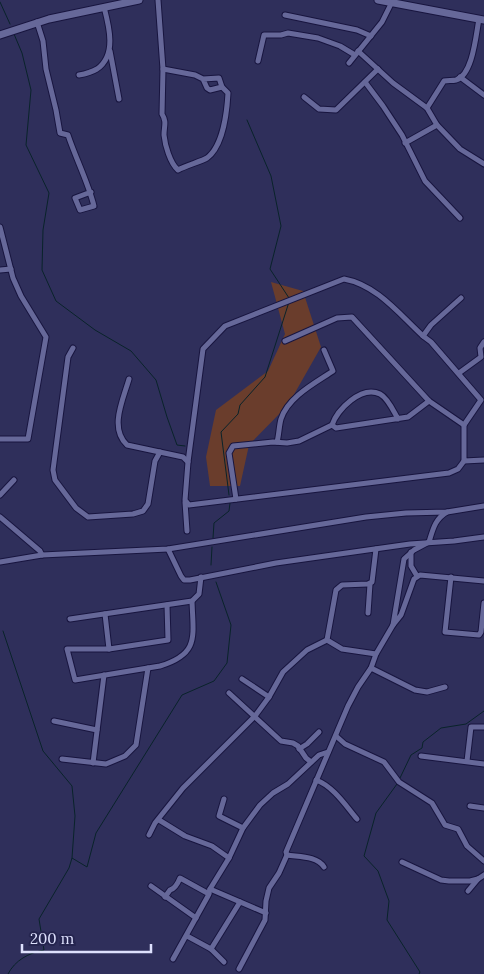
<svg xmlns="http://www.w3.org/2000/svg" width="484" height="974" font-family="Lora,serif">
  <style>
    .green { fill: #6a3d2c }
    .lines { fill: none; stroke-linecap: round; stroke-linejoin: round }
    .stream { stroke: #09232a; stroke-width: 1 }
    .street-casing { stroke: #18153f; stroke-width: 7 }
    .secondary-casing { stroke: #18153f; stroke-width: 9 }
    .street { stroke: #666899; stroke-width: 5 }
    .secondary { stroke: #666899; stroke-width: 7 }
  </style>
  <rect width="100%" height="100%" fill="#2f2f5b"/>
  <path class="green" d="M271,282L303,291L321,347L288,405L249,445L240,486H210L206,457L216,410L268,371L285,334Z"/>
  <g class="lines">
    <g class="stream">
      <path d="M0,2L10,24"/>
      <path d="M14,34L22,53L31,90L26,145L49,193L43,230L42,270L56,301L95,330L131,351L156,380L167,417L177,445L185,446"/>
      <path d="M247,120L271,176L281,226L270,269L289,298"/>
      <path d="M229,495L221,432L238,414L240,405L265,377L289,302"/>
      <path d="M213,538L214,523L229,511L230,503"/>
      <path d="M211,565L212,547"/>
      <path d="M3,631L43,751L72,786L75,816L72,858"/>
      <path d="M400,778L411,755L422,748L423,742L441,728L466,724L484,711"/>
      <path d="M397,784L376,813L364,856L378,871L389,901L387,920L420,972L419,974"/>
      <path d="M8,974C15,960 29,953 44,950L39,919L69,868L72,858L87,867L96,833L182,695L214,681L227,663L231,625L216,582"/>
    </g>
    <g class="street-casing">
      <g id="street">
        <path d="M158,0L163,69L162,114C167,122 164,126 164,135C165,145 170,163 178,170C185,166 202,161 207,158C223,146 227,112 228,93L222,87"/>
        <path d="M285,15L357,30L371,36"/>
        <path d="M37,22L43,41L46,69L56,110L60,133L68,135C76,159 88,182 94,206L80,210L75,198L91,192"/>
        <path d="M110,51L119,99"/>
        <path d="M358,51L393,83L427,108L437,125L460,149L484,164"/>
        <path d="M258,61L264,35H281L288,33L318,38L340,46L355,55"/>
        <path d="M349,63L382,22L392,2"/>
        <path d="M163,69L195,75L203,79L207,88L210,90L222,87L219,78L203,79"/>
        <path d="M79,75C85,74 92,72 97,69C117,55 109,26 104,7"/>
        <path d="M460,77L484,95"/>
        <path d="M365,82L383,106L402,135L425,181L460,218"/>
        <path d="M304,97L319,109L336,110L378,69"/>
        <path d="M427,108L444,81C448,80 452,81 456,80C473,75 476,34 479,19"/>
        <path d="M405,143L437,125"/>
        <path d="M0,227L13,278L21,296L46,337L28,439H0"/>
        <path d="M0,270L11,269"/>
        <path d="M461,298L431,325L423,336L431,342L481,400L464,425V461L484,460"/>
        <path d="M285,341L337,318L352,317L429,401L464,425"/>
        <path d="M73,348L68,357L53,470L55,480L76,508L88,517L133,514L143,511L148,504L155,461L160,452"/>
        <path d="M459,373L481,357L480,348L484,342"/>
        <path d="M129,379C123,400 109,428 127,445L183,457L188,462L185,500L189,505L449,473L458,469L464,461"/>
        <path d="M398,419C394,412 388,398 380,394C361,385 337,410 332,425L336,428L408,417L429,401"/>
        <path d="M277,442C279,435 279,426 281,419C288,397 315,383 333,371L324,350"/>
        <path d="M188,462L203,349L225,326L344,279C377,285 399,314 423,336"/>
        <path d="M0,495L14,480"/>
        <path d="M236,499L229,453L233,446L273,442L287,443L299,441L332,425"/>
        <path d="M185,502L187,531"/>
        <path d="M0,517L40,551L42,555"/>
        <path d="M168,549L181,576L184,580H190L276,563L410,544L454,541L484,537"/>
        <path d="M411,552V566L417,576"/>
        <path d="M0,562L42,555L168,549L366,517L406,513L447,512L484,506"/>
        <path d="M451,577L445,632L479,635L481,632L484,603"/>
        <path d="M167,605L168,640L109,649H67L75,680L160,666C200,654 193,636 192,601"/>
        <path d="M368,613L370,584"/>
        <path d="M105,614L109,649"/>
        <path d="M70,619L192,601L199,594L201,577"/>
        <path d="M393,625L401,615L414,579L420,575L484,581"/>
        <path d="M376,654L342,649L327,640L336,590L342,585L368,584L372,582L376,549"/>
        <path d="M371,668L415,690L427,692L445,687"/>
        <path d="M242,679L269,697"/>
        <path d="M229,693L281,741L293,743L298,746L306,758L311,762"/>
        <path d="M54,721L97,730"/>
        <path d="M336,736L345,744L384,762L399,782L432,803L445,825L458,829L467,846L484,861"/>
        <path d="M299,749L307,744L319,732"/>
        <path d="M421,756L484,764"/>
        <path d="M62,759L106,764L125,756L136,745L148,668"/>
        <path d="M467,761L471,727H484"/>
        <path d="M93,763L104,675"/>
        <path d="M316,780C333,786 346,806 357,819"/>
        <path d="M224,799L219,816L243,828"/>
        <path d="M470,806L484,808"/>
        <path d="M159,820L185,836L212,846L229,858"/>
        <path d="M149,835L155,823L183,788L255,716L269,697L283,672L307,650L327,640"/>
        <path d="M287,855C299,857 317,856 324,867"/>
        <path d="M402,862L441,880L449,881H470L478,879L484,875"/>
        <path d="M151,886L196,918"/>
        <path d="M210,889L266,913"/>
        <path d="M468,891L478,879"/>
        <path d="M165,897L170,890C175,889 178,883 180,878L209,894"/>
        <path d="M187,936L211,949L224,962"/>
        <path d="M211,949L240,902"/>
        <path d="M173,959L208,896L210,889L229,858L243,828L260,805L273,793L288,784L319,755L328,752"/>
        <path d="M239,969L265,920L266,901L269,888L279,873L287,855L286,852L348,706L358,687L371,668L376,654L393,625L404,559L414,550L429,542C433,529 435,519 447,512"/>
      </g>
    </g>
    <g class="secondary-casing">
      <g id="secondary">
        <path d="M378,0L484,20"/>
        <path d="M0,35L49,19L139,0"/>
      </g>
    </g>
    <use href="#street" class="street"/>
    <use href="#secondary" class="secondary"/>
  </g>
  <path d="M22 944v8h129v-8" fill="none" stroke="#dee1fd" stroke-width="2.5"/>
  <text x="30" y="944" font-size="15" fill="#dee1fd" stroke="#25254f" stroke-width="4" paint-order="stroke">200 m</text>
</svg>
